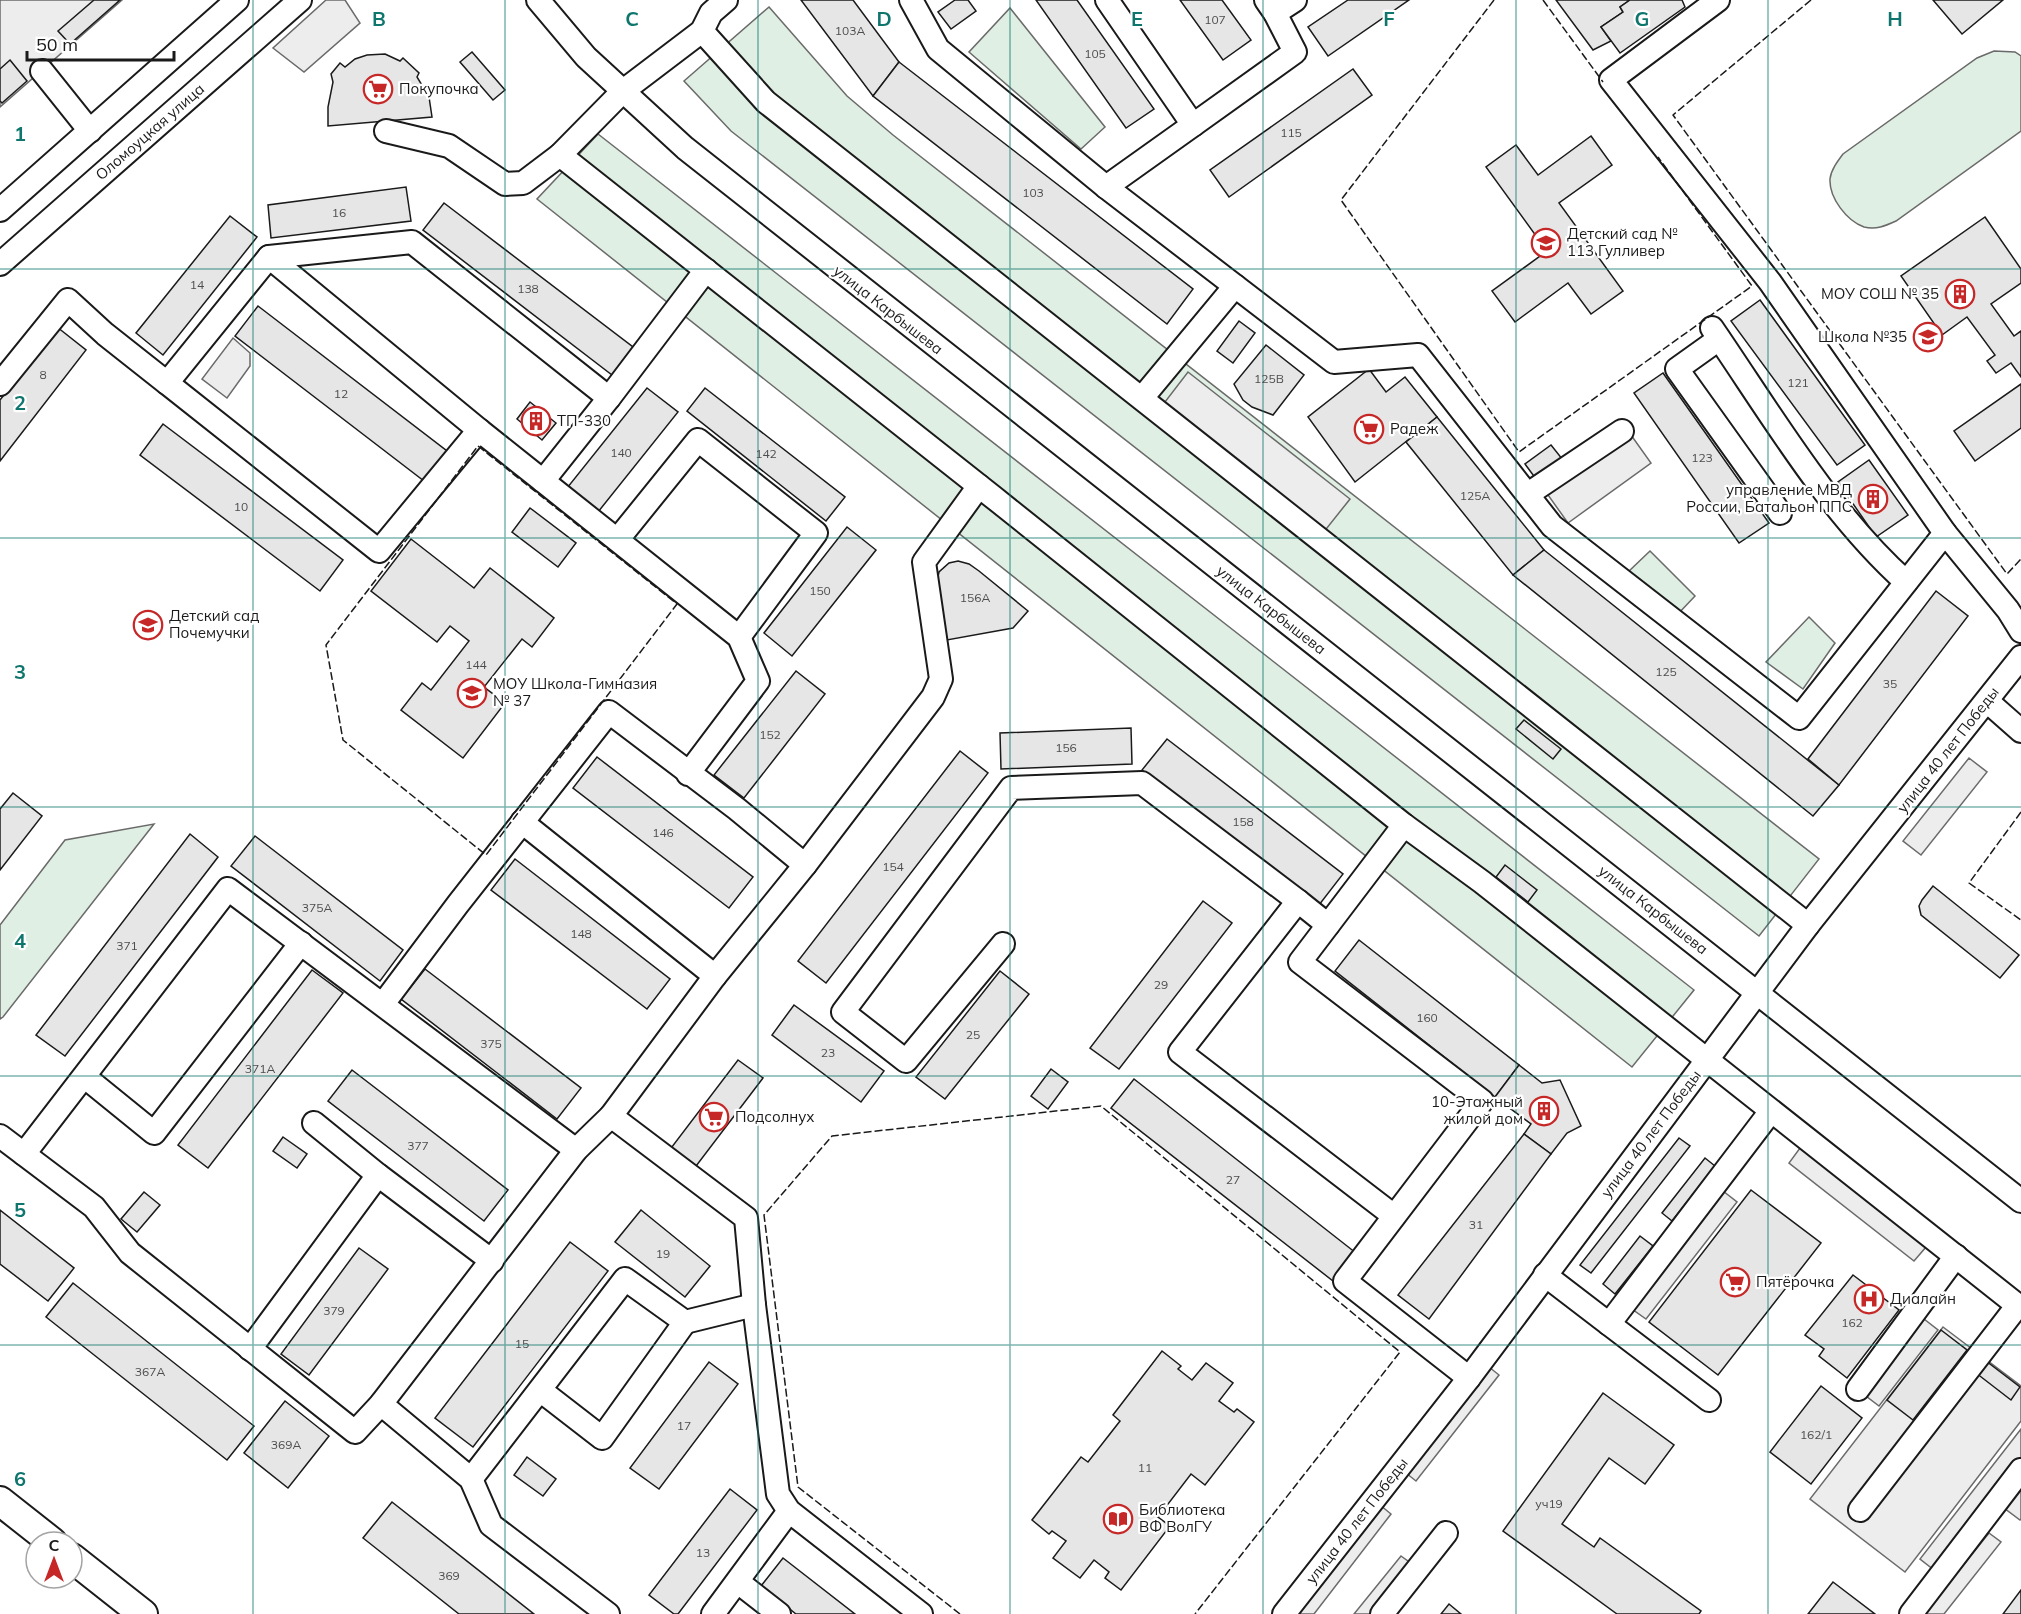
<svg xmlns="http://www.w3.org/2000/svg" width="2021" height="1614" font-family="Mulish,sans-serif">
  <style>
    .green { fill: #e0efe3; stroke: #6a6a6a; stroke-width: 1.5 }
    .parking { fill: #ededed; stroke: #6a6a6a; stroke-width: 1.5 }
    .building { fill: #e6e6e6; stroke: #1a1a1a; stroke-width: 1.5 }
    .lines { fill: none; stroke-linecap: round; stroke-linejoin: round }
    .minor-casing { stroke: #1a1a1a; stroke-width: 26 }
    .major-casing { stroke: #1a1a1a; stroke-width: 32 }
    .minor { stroke: #fff; stroke-width: 22 }
    .major { stroke: #fff; stroke-width: 28 }
    .fence { stroke: #1a1a1a; stroke-width: 1.5; stroke-dasharray: 8 3; stroke-linecap: butt }
    .grid { fill: none; stroke: #0f766e; stroke-width: 1.5; stroke-opacity: 0.55 }
    .labels { text-anchor: middle; stroke-width: 4.5; stroke-linejoin: round; paint-order: stroke }
    .number-label { font-size: 12px; fill: #4d4d4d }
    .poi-label { font-size: 15px; fill: #1a1a1a; stroke: #fff; text-anchor: start }
    .street-label { font-size: 15px; fill: #1a1a1a; stroke: #fff }
    .grid-label { font-size: 20px; text-anchor: middle; font-weight: bold; fill: #0f766e; stroke: #fff; stroke-width: 4.5; stroke-linejoin: round; paint-order: stroke }
  </style>
  <rect width="100%" height="100%" fill="#fff"/>
  <g class="green">
    <path d="M769,7L847,96L893,135L1819,859L1759,936L731,131L684,81Z"/>
    <path d="M1010,8L1105,127L1081,149L969,52Z"/>
    <path d="M1994,51L2015,52L2021,56V131L1896,221C1885,226 1876,230 1864,227C1847,221 1829,198 1830,179C1831,170 1837,162 1843,154L1977,58Z"/>
    <path d="M598,134L1694,990L1632,1067L537,199Z"/>
    <path d="M1650,551L1695,596L1677,615L1627,573Z"/>
    <path d="M1809,617L1835,643L1803,689L1766,662Z"/>
    <path d="M154,824L3,1017L0,1019V925L65,840Z"/>
  </g>
  <g class="parking">
    <path d="M0,0H122L0,107Z"/>
    <path d="M326,0H345L360,23L304,72L273,48Z"/>
    <path d="M233,338L250,353V366L227,398L202,379Z"/>
    <path d="M1188,372L1350,499L1319,538L1158,411Z"/>
    <path d="M1631,435L1651,463L1568,523L1548,495Z"/>
    <path d="M1969,758L1987,772L1921,855L1903,841Z"/>
    <path d="M1800,1148L1926,1247L1914,1261L1789,1163Z"/>
    <path d="M1723,1191L1737,1202L1646,1319L1632,1309Z"/>
    <path d="M1924,1319L1938,1330L1879,1406L1866,1396Z"/>
    <path d="M1943,1327L2021,1386V1421L1905,1572L1810,1499Z"/>
    <path d="M1489,1367L1499,1375L1416,1481L1406,1473Z"/>
    <path d="M2021,1429V1457L1934,1570L1920,1559Z"/>
    <path d="M2021,1486V1519L2020,1520L2004,1508Z"/>
    <path d="M1380,1505L1391,1514L1314,1614H1296Z"/>
    <path d="M1989,1533L2001,1542L1944,1614H1924Z"/>
    <path d="M1401,1556L1412,1564L1373,1614H1354Z"/>
  </g>
  <g class="building">
    <path d="M94,0H120L70,44L58,31Z"/>
    <path d="M801,0H853L899,62L873,96Z"/>
    <path d="M955,0H968L976,11L951,29L938,12Z"/>
    <path d="M1036,0H1077L1154,109L1126,128Z"/>
    <path d="M1180,0H1222L1251,40L1223,60Z"/>
    <path d="M1348,0H1409L1328,56L1308,27Z"/>
    <path d="M1556,0H1630L1620,7L1623,12L1601,27L1611,41L1593,50Z"/>
    <path d="M1630,0H1682L1685,7L1620,53L1601,27L1623,12L1620,7Z"/>
    <path d="M1933,0H2003L1962,34Z"/>
    <path d="M472,52L505,90L493,100L460,62Z"/>
    <path d="M385,54L400,61L403,58L419,73L417,77L429,97L432,117L328,126V107L333,82L331,74L340,63L345,67L355,59L367,55Z"/>
    <path d="M10,60L27,81L2,103L0,101V69Z"/>
    <path d="M899,62L1193,289L1167,324L873,96Z"/>
    <path d="M1353,69L1372,95L1229,197L1210,170Z"/>
    <path d="M1591,136L1612,165L1559,203L1623,291L1591,314L1568,283L1515,322L1492,291L1547,251L1486,167L1516,145L1538,175Z"/>
    <path d="M406,187L411,221L271,238L268,205Z"/>
    <path d="M444,203L633,347L612,375L423,230Z"/>
    <path d="M230,216L257,237L163,355L136,333Z"/>
    <path d="M1985,217L2021,269V283L1991,304L2014,336L2021,331V377L2011,363L1996,373L1987,361L1995,355L1967,317L1942,335L1901,276Z"/>
    <path d="M1760,300L1865,445L1837,465L1731,321Z"/>
    <path d="M258,306L447,451L424,481L235,336Z"/>
    <path d="M1239,321L1255,333L1233,363L1217,351Z"/>
    <path d="M57,327L86,350L0,461V400Z"/>
    <path d="M1266,345L1304,375L1273,415L1252,407L1243,400L1234,384Z"/>
    <path d="M1369,369L1386,392L1405,377L1437,417L1355,482L1308,417Z"/>
    <path d="M1663,373L1769,523L1739,543L1634,393Z"/>
    <path d="M2021,384V428L1975,461L1954,431Z"/>
    <path d="M647,388L678,412L594,517L563,493Z"/>
    <path d="M705,388L845,497L826,521L687,411Z"/>
    <path d="M530,402L556,423L542,440L517,419Z"/>
    <path d="M1437,417L1544,550L1513,575L1406,442Z"/>
    <path d="M163,424L343,560L320,591L140,455Z"/>
    <path d="M1551,445L1563,460L1536,479L1525,464Z"/>
    <path d="M1869,460L1908,515L1876,537L1838,482Z"/>
    <path d="M530,508L576,543L558,567L512,532Z"/>
    <path d="M847,527L876,550L792,656L764,633Z"/>
    <path d="M411,539L474,588L490,568L554,618L532,647L522,639L484,687L505,703L463,758L401,710L422,683L431,690L469,641L450,626L437,642L371,591Z"/>
    <path d="M1544,550L1839,785L1813,816L1513,575Z"/>
    <path d="M958,561L969,564L979,571L1028,611L1013,628L947,640L936,585L939,572L949,563Z"/>
    <path d="M1936,591L1968,616L1839,785L1808,759Z"/>
    <path d="M796,671L825,694L744,798L714,775Z"/>
    <path d="M1524,720L1561,749L1553,759L1516,729Z"/>
    <path d="M1131,728L1132,764L1001,769L1000,733Z"/>
    <path d="M1167,739L1343,874L1319,905L1142,770Z"/>
    <path d="M960,751L988,773L826,983L798,961Z"/>
    <path d="M597,757L753,877L729,908L573,788Z"/>
    <path d="M13,793L42,816L0,870V809Z"/>
    <path d="M190,834L218,857L65,1056L36,1035Z"/>
    <path d="M255,836L403,950L380,981L231,866Z"/>
    <path d="M515,859L670,979L647,1009L491,890Z"/>
    <path d="M1505,865L1537,890L1528,902L1496,877Z"/>
    <path d="M1933,886L2019,955L2000,978L1921,915L1919,906L1922,900Z"/>
    <path d="M1203,901L1232,923L1119,1069L1090,1048Z"/>
    <path d="M1359,940L1519,1065L1495,1097L1335,971Z"/>
    <path d="M425,969L581,1088L557,1119L401,999Z"/>
    <path d="M312,970L343,993L208,1168L178,1145Z"/>
    <path d="M1000,971L1029,994L945,1099L916,1077Z"/>
    <path d="M794,1005L884,1071L861,1102L772,1035Z"/>
    <path d="M738,1060L763,1078L690,1174L665,1156Z"/>
    <path d="M1519,1065L1542,1083L1560,1080L1581,1126L1567,1133L1551,1154L1524,1134L1531,1124L1495,1097Z"/>
    <path d="M1051,1069L1068,1082L1048,1109L1031,1096Z"/>
    <path d="M352,1070L508,1190L484,1221L328,1101Z"/>
    <path d="M1134,1079L1356,1253L1333,1281L1111,1108Z"/>
    <path d="M1524,1134L1551,1154L1429,1319L1398,1295Z"/>
    <path d="M283,1137L307,1154L297,1168L273,1151Z"/>
    <path d="M1679,1138L1690,1146L1591,1273L1580,1265Z"/>
    <path d="M1705,1158L1715,1166L1672,1221L1662,1213Z"/>
    <path d="M1751,1190L1821,1243L1718,1375L1649,1322Z"/>
    <path d="M144,1192L160,1205L137,1232L121,1219Z"/>
    <path d="M0,1210L74,1268L48,1301L0,1264Z"/>
    <path d="M641,1210L710,1266L685,1297L615,1242Z"/>
    <path d="M1640,1236L1653,1246L1615,1294L1603,1284Z"/>
    <path d="M570,1242L608,1271L473,1447L435,1418Z"/>
    <path d="M359,1248L388,1269L309,1375L281,1354Z"/>
    <path d="M1853,1275L1899,1310L1847,1378L1819,1356L1824,1349L1805,1335Z"/>
    <path d="M73,1283L254,1426L227,1460L46,1317Z"/>
    <path d="M1941,1330L1967,1350L1913,1420L1887,1400Z"/>
    <path d="M1162,1351L1181,1366L1178,1369L1192,1380L1206,1363L1233,1383L1219,1401L1234,1412L1237,1409L1254,1422L1205,1485L1191,1474L1158,1517L1170,1526L1121,1590L1105,1578L1109,1572L1094,1560L1080,1578L1053,1558L1066,1541L1052,1531L1049,1534L1032,1520L1081,1457L1088,1462L1120,1421L1113,1415Z"/>
    <path d="M1986,1361L2020,1387L2011,1400L1976,1373Z"/>
    <path d="M709,1362L738,1384L659,1489L630,1468Z"/>
    <path d="M1821,1386L1862,1418L1811,1484L1770,1452Z"/>
    <path d="M1603,1393L1674,1445L1645,1484L1609,1458L1562,1524L1594,1547L1600,1538L1701,1611L1699,1614H1617L1503,1531Z"/>
    <path d="M285,1401L329,1436L288,1488L244,1453Z"/>
    <path d="M527,1457L556,1479L543,1496L514,1475Z"/>
    <path d="M730,1489L757,1510L678,1614H674L649,1595Z"/>
    <path d="M392,1502L534,1614H459L363,1538Z"/>
    <path d="M783,1558L855,1614H796L761,1586Z"/>
    <path d="M1833,1582L1875,1614H1808Z"/>
    <path d="M2021,1590V1614H2003Z"/>
    <path d="M1449,1604L1461,1614H1441Z"/>
  </g>
  <g class="lines">
    <g class="minor-casing">
      <g id="minor">
        <path d="M538,0L586,57L685,148L2021,1201"/>
        <path d="M726,0L711,13L702,31L623,91L560,155L993,497L1404,825L1482,882L2021,1308"/>
        <path d="M911,0L938,49L1106,187L1334,362L1418,355L1552,526L1799,718L1945,533L2008,610L2021,631"/>
        <path d="M1718,0L1611,80L1770,282L1945,533"/>
        <path d="M1275,13L1295,0"/>
        <path d="M702,31L766,102L1808,925"/>
        <path d="M42,71L90,131"/>
        <path d="M1193,125L1295,52L1275,13L1266,0"/>
        <path d="M386,131L449,146L505,184L523,183L560,155"/>
        <path d="M1106,187L1193,125L1107,0"/>
        <path d="M0,210L237,0"/>
        <path d="M269,257L479,430"/>
        <path d="M0,264L300,0"/>
        <path d="M1712,328C1771,414 1828,512 1906,582"/>
        <path d="M1719,339L1677,369L1780,513"/>
        <path d="M167,383L379,551L479,430L543,481L609,398"/>
        <path d="M0,384L68,300L105,334L167,383L269,257L412,242L609,398L706,270"/>
        <path d="M1142,398L1235,286"/>
        <path d="M543,481L739,637L758,681L688,774"/>
        <path d="M1528,494L1622,431"/>
        <path d="M618,539L698,440L816,533L739,637"/>
        <path d="M1987,701L2021,731"/>
        <path d="M522,822L715,976L611,1116L746,1218L754,1305L778,1494L789,1511L921,1614"/>
        <path d="M1404,825L1300,962L1482,1101L1345,1281L1469,1378"/>
        <path d="M1328,925L1298,901L1180,1052L1394,1216"/>
        <path d="M1003,944L906,1061L843,1012L1011,788L1142,783L1298,901"/>
        <path d="M715,976L805,865L933,697L941,679L924,562L979,486"/>
        <path d="M383,1004L458,904L609,712L737,809L805,865"/>
        <path d="M85,1077L154,1133L301,943"/>
        <path d="M314,1123L378,1175L492,1261"/>
        <path d="M0,1136L94,1207L130,1253L355,1432L381,1404L576,1150L611,1116"/>
        <path d="M24,1154L228,889L576,1150"/>
        <path d="M1545,1275L1609,1324L1771,1111"/>
        <path d="M685,1322L754,1305"/>
        <path d="M1609,1324L1709,1400"/>
        <path d="M250,1349L378,1175"/>
        <path d="M1858,1389L1956,1256"/>
        <path d="M381,1404L471,1479L491,1525L608,1614"/>
        <path d="M471,1479L625,1279L685,1322L602,1438L540,1390"/>
        <path d="M1860,1510L2018,1305"/>
        <path d="M738,1582L779,1614"/>
        <path d="M713,1614L789,1511"/>
        <path d="M1284,1614L1469,1378L1808,925L2021,657"/>
        <path d="M1382,1614L1446,1533"/>
        <path d="M1911,1614L2021,1470"/>
      </g>
    </g>
    <g class="major-casing">
      <g id="major">
        <path d="M0,1501L52,1542"/>
        <path d="M72,1558L143,1614"/>
      </g>
    </g>
    <use href="#minor" class="minor"/>
    <use href="#major" class="major"/>
    <g class="fence">
      <path d="M1494,0L1341,200L1519,452L1752,286L1658,157"/>
      <path d="M1543,0L1603,82"/>
      <path d="M1811,0L1673,115L2007,574L2021,559"/>
      <path d="M478,446L677,604L486,855L343,740L326,645Z"/>
      <path d="M2021,812L1969,883L2021,920"/>
      <path d="M960,1614L798,1487L764,1215L832,1136L1101,1106L1400,1352L1195,1614"/>
    </g>
  </g>
  <path class="grid" d="M253,0V1614M505,0V1614M758,0V1614M1010,0V1614M1263,0V1614M1516,0V1614M1768,0V1614M0,269H2021M0,538H2021M0,807H2021M0,1076H2021M0,1345H2021"/>
  <defs>
    <g id="supermarket-ring" transform="scale(1.5)"><circle r="9.5" fill="#fff" stroke="#c62828" stroke-width="1.5"/><path d="M-6-5.5h2.5l.6 2H6L4.5 2H-2.5L-4.4-4H-6ZM-1.5 3.2a1.3 1.3 0 1 0 .1 0ZM3 3.2a1.3 1.3 0 1 0 .1 0Z" fill="#c62828"/></g>
    <g id="school-ring" transform="scale(1.5)"><circle r="9.5" fill="#fff" stroke="#c62828" stroke-width="1.5"/><path d="M0-5L7-2L0 1L-7-2ZM-4 1L0 2.5L4 1V4Q0 6-4 4Z" fill="#c62828"/></g>
    <g id="building-ring" transform="scale(1.5)"><circle r="9.5" fill="#fff" stroke="#c62828" stroke-width="1.5"/><path d="M-4-6H4V6H1V3H-1V6H-4ZM-2.5-4.3h1.7v1.8h-1.7ZM.8-4.3h1.7v1.8H.8ZM-2.5-1h1.7V.8h-1.7ZM.8-1h1.7V.8H.8Z" fill="#c62828"/></g>
    <g id="hospital-ring" transform="scale(1.5)"><circle r="9.5" fill="#fff" stroke="#c62828" stroke-width="1.5"/><path d="M-5-5h3v3.5h4V-5h3V5h-3V1.5h-4V5h-3Z" fill="#c62828"/></g>
    <g id="library-ring" transform="scale(1.5)"><circle r="9.5" fill="#fff" stroke="#c62828" stroke-width="1.5"/><path d="M-6-4Q-3-5.5-.7-3.5V5Q-3 3-6 4ZM6-4Q3-5.5 .7-3.5V5Q3 3 6 4Z" fill="#c62828"/></g>
  </defs>
  <g fill-rule="evenodd">
    <use href="#supermarket-ring" x="378" y="89"/>
    <use href="#school-ring" x="1546" y="243"/>
    <use href="#building-ring" x="1960" y="294"/>
    <use href="#school-ring" x="1928" y="337"/>
    <use href="#building-ring" x="536" y="421"/>
    <use href="#supermarket-ring" x="1369" y="429"/>
    <use href="#building-ring" x="1873" y="499"/>
    <use href="#school-ring" x="148" y="625"/>
    <use href="#school-ring" x="472" y="693"/>
    <use href="#building-ring" x="1544" y="1111"/>
    <use href="#supermarket-ring" x="714" y="1117"/>
    <use href="#supermarket-ring" x="1735" y="1282"/>
    <use href="#hospital-ring" x="1869" y="1299"/>
    <use href="#library-ring" x="1118" y="1519"/>
  </g>
  <g class="labels">
    <g class="number-label">
      <text x="1215" y="24">107</text>
      <text x="850" y="35">103А</text>
      <text x="1095" y="58">105</text>
      <text x="1291" y="137">115</text>
      <text x="1033" y="197">103</text>
      <text x="339" y="217">16</text>
      <text x="197" y="289">14</text>
      <text x="528" y="293">138</text>
      <text x="43" y="379">8</text>
      <text x="1269" y="383">125В</text>
      <text x="1798" y="387">121</text>
      <text x="341" y="398">12</text>
      <text x="621" y="457">140</text>
      <text x="766" y="458">142</text>
      <text x="1702" y="462">123</text>
      <text x="1475" y="500">125А</text>
      <text x="241" y="511">10</text>
      <text x="820" y="595">150</text>
      <text x="975" y="602">156А</text>
      <text x="476" y="669">144</text>
      <text x="1666" y="676">125</text>
      <text x="1890" y="688">35</text>
      <text x="770" y="739">152</text>
      <text x="1066" y="752">156</text>
      <text x="1243" y="826">158</text>
      <text x="663" y="837">146</text>
      <text x="893" y="871">154</text>
      <text x="317" y="912">375А</text>
      <text x="581" y="938">148</text>
      <text x="127" y="950">371</text>
      <text x="1161" y="989">29</text>
      <text x="1427" y="1022">160</text>
      <text x="973" y="1039">25</text>
      <text x="491" y="1048">375</text>
      <text x="828" y="1057">23</text>
      <text x="260" y="1073">371А</text>
      <text x="418" y="1150">377</text>
      <text x="1233" y="1184">27</text>
      <text x="1476" y="1229">31</text>
      <text x="663" y="1258">19</text>
      <text x="334" y="1315">379</text>
      <text x="1852" y="1327">162</text>
      <text x="522" y="1348">15</text>
      <text x="150" y="1376">367А</text>
      <text x="684" y="1430">17</text>
      <text x="1816" y="1439">162/1</text>
      <text x="286" y="1449">369А</text>
      <text x="1145" y="1472">11</text>
      <text x="1549" y="1508">уч19</text>
      <text x="703" y="1557">13</text>
      <text x="449" y="1580">369</text>
    </g>
    <g class="poi-label">
      <text x="399" y="94">Покупочка</text>
      <text x="1567" y="239">Детский сад №<tspan x="1567" dy="17">113 Гулливер</tspan></text>
      <text x="1939" y="299" text-anchor="end">МОУ СОШ № 35</text>
      <text x="1907" y="342" text-anchor="end">Школа №35</text>
      <text x="557" y="426">ТП-330</text>
      <text x="1390" y="434">Радеж</text>
      <text x="1852" y="495" text-anchor="end">управление МВД<tspan x="1852" dy="17">России, Батальон ППС</tspan></text>
      <text x="169" y="621">Детский сад<tspan x="169" dy="17">Почемучки</tspan></text>
      <text x="493" y="689">МОУ Школа-Гимназия<tspan x="493" dy="17">№ 37</tspan></text>
      <text x="1523" y="1107" text-anchor="end">10-Этажный<tspan x="1523" dy="17">жилой дом</tspan></text>
      <text x="735" y="1122">Подсолнух</text>
      <text x="1756" y="1287">Пятёрочка</text>
      <text x="1890" y="1304">Диалайн</text>
      <text x="1139" y="1515">Библиотека<tspan x="1139" dy="17">ВФ ВолГУ</tspan></text>
    </g>
    <g class="street-label">
      <text transform="translate(150 132) rotate(-41)" y="5">Оломоуцкая улица</text>
      <text transform="translate(888 310) rotate(38)" y="5">улица Карбышева</text>
      <text transform="translate(1271 610) rotate(38)" y="5">улица Карбышева</text>
      <text transform="translate(1948 750) rotate(-52)" y="5">улица 40 лет Победы</text>
      <text transform="translate(1653 910) rotate(38)" y="5">улица Карбышева</text>
      <text transform="translate(1651 1134) rotate(-53)" y="5">улица 40 лет Победы</text>
      <text transform="translate(1357 1521) rotate(-52)" y="5">улица 40 лет Победы</text>
    </g>
  </g>
  <g class="grid-label">
    <text x="379" y="26">B</text>
    <text x="632" y="26">C</text>
    <text x="884" y="26">D</text>
    <text x="1137" y="26">E</text>
    <text x="1389" y="26">F</text>
    <text x="1642" y="26">G</text>
    <text x="1895" y="26">H</text>
    <text x="20" y="141">1</text>
    <text x="20" y="410">2</text>
    <text x="20" y="679">3</text>
    <text x="20" y="948">4</text>
    <text x="20" y="1217">5</text>
    <text x="20" y="1486">6</text>
  </g>
  <g transform="translate(54 1560)"><circle r="28" fill="#ffffff" stroke="#a3a3a3" stroke-width="1.5"/>
  <path d="M0-4.5L10 22L0 15L-10 22Z" fill="#c62828"/>
  <text y="-9" font-size="16" font-weight="bold" text-anchor="middle" fill="#1a1a1a">С</text>
  </g>
  <path d="M27 51v9h147v-9" fill="none" stroke="#1a1a1a" stroke-width="3"/>
  <text x="36" y="51" font-size="18" fill="#1a1a1a" stroke="#ffffff" stroke-width="4.5" paint-order="stroke">50 m</text>
</svg>
